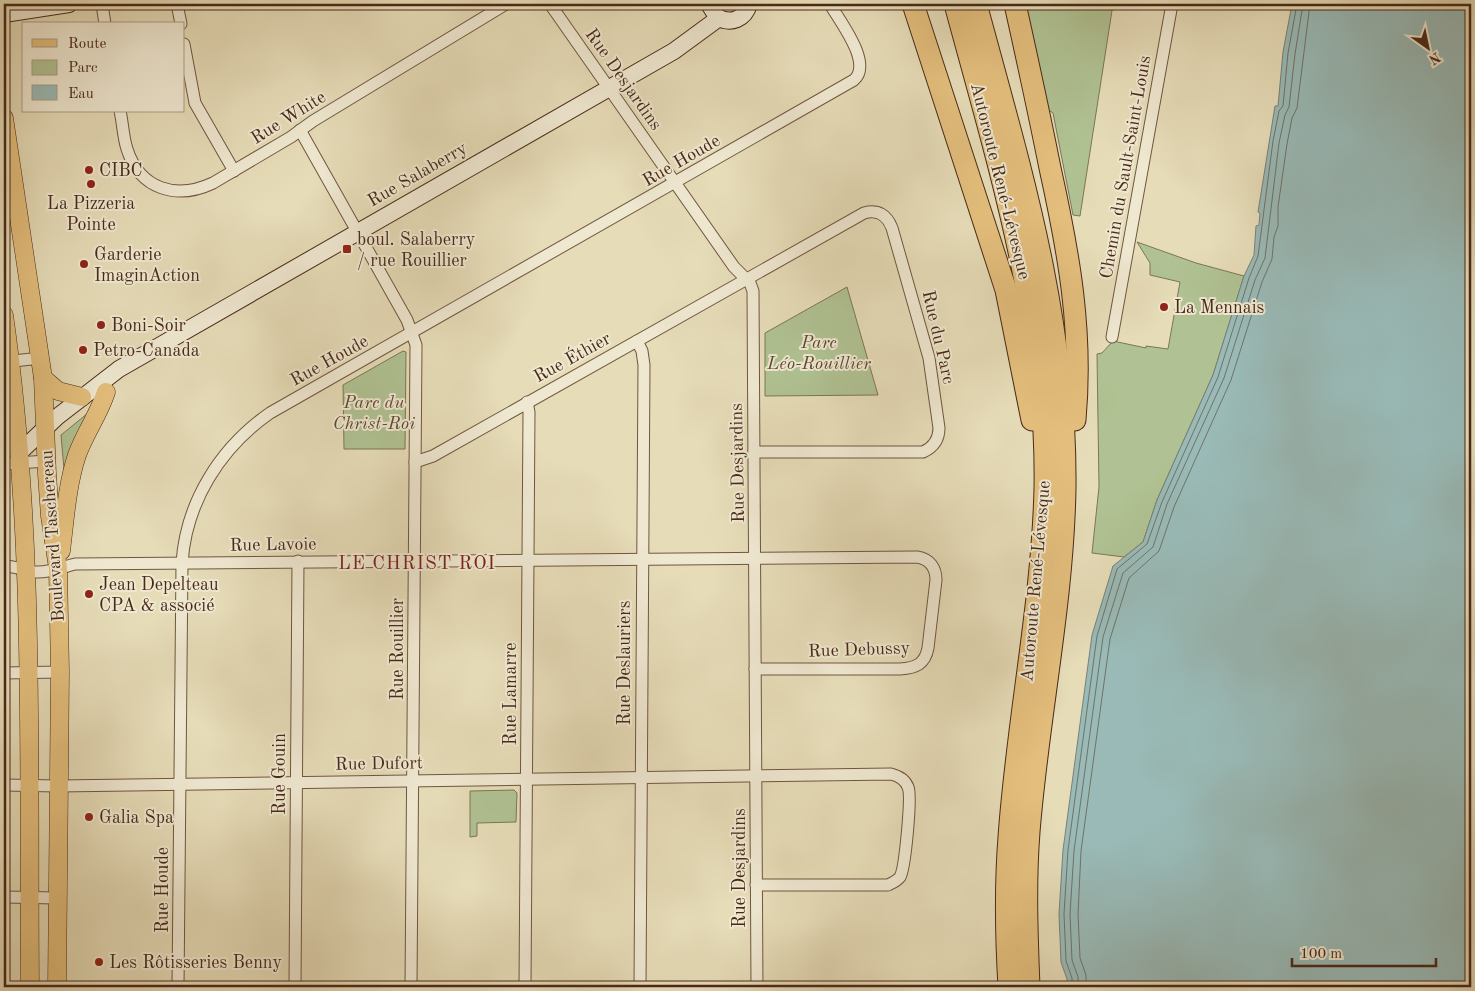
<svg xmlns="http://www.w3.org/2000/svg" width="1475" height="991" font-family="'Old Standard TT',serif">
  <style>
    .green { fill: #b0c293; stroke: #7c7655 }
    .water { fill: #99bab7; stroke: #798077 }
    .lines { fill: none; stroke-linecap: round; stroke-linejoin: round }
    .shore { stroke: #717267; stroke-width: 1 }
    .street-casing { stroke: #70563f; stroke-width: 13 }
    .secondary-casing { stroke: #492917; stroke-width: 18 }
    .primary-casing { stroke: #492917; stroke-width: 19 }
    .highway-casing { stroke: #492917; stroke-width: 23 }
    .street { stroke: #efe8d1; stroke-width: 11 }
    .secondary { stroke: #efe8d1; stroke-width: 16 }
    .primary { stroke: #e3be7c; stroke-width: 18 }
    .highway { stroke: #e3be7c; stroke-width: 21 }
    .poi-dot { fill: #8f2418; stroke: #efe8d1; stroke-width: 2 }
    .labels { text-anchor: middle; stroke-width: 4; stroke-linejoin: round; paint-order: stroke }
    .street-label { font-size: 18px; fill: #492917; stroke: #efe8d1 }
    .poi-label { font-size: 18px; fill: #492917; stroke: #efe8d1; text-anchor: start }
    .park-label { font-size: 18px; font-style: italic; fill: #5e4830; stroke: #efe8d1 }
    .neighbourhood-label { font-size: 19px; letter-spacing: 1px; fill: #7a1f14; stroke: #efe8d1 }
  </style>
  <rect width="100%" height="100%" fill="#e6dcb8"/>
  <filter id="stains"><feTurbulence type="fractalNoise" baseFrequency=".004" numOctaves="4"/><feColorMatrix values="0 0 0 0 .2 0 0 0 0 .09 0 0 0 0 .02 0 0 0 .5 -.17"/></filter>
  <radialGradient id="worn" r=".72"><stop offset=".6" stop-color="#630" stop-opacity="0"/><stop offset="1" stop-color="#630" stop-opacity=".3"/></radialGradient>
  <g class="green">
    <path d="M1022,4H1113L1080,216L1073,215L1053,113L1050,111L1047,119Z"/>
    <path d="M1137,242L1196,263L1244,276L1213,375L1157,500L1143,542L1124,557L1092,553L1099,487L1097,354L1102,353L1113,341L1146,348V346L1168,349L1180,282L1150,275V263Z"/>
    <path d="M847,287L878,395L765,396V333Z"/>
    <path d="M403,351L406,352L405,449H344L343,385Z"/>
    <path d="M93,409L65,469H64L61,435Z"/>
    <path d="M514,790L517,793L516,822L477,823V836L470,837V791Z"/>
  </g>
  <path class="water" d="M1292,4H1471V987H1067V979L1061,962L1059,914L1063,850L1092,635L1113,566L1143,542L1157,500L1213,375L1244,276L1254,255L1256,226L1259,225L1260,213L1258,212L1275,106H1278L1283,52Z"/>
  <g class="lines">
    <g class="shore">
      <path d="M1072,987V978L1066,961L1064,914L1068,850L1097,636L1117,569L1147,544L1162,502L1218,377L1249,278L1258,256L1273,141L1279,111L1283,106L1288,53L1297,4"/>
      <path d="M1078,987V977L1072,960L1070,914L1074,851L1103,637L1123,573L1153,547L1167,504L1224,378L1255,280L1265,258L1279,143L1285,115L1289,107L1295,54L1303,4"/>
      <path d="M1086,987V975L1080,958L1078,914L1081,851L1110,639L1129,578L1159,551L1174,507L1231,380L1262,282L1272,259L1274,237L1278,226V207L1287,144L1292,118L1297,108L1310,4"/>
    </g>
    <g class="street-casing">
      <g id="street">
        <path d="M102,4L105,24"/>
        <path d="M177,4L181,24"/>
        <path d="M550,4L734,267L750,283L753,291L757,987"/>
        <path d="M184,44L195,103L234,171"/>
        <path d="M120,111C123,124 123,137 127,149C140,190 177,200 213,183L291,137L313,121L506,4"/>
        <path d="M300,130L407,320L416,345L411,987"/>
        <path d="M1112,337L1172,4"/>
        <path d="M637,341L642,351L644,365L640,987"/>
        <path d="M4,362L41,358"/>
        <path d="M415,462L433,456L864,213C878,209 887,215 892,228L929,358L939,428C939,439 934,447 923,452H754"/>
        <path d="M4,464L46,461"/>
        <path d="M4,566C15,566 24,571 35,572C49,573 63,567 75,564L917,557C930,559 936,568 936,580L928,648C925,664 916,668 900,669H755"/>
        <path d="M4,673L60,672"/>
        <path d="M4,785L58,786L891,774C899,776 905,779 908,787C912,796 905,869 900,877C897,881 892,883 888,885H756"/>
        <path d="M4,897L57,898"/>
        <path d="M178,987L182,563C186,502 220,448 270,413L854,80C873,63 840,22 830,4"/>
        <path d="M295,987L298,561"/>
        <path d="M525,987L529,412L527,402"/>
      </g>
    </g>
    <g class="secondary-casing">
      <g id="secondary">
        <path d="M709,4L717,17C731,25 745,19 749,4"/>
        <path d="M4,14L69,4"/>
        <path d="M20,452L57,417L119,369L674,51L719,18"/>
      </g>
    </g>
    <g class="primary-casing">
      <g id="primary">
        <path d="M4,118L43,378L47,474L50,516L58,568L60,672L57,987"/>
        <path d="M4,315C36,538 28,762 30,987"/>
        <path d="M43,378L58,391L82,397"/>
        <path d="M61,551C65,519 67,485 77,455C85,433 99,414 106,392"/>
      </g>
    </g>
    <g class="highway-casing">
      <g id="highway">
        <path d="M913,4L1006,290L1032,420"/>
        <path d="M955,4C998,164 1048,321 1045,489C1042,606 1017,721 1009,837C1005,887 1006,937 1009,987"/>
        <path d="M976,4C1020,167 1067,318 1065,489C1063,604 1038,718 1029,832C1025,884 1027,935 1029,987"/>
        <path d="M1015,4C1027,58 1039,113 1050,168C1069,254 1083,331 1075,420"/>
      </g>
    </g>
    <use href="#street" class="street"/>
    <use href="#secondary" class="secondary"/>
    <use href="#primary" class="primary"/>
    <use href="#highway" class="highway"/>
  </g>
  <g class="poi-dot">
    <circle cx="89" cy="170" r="5"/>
    <circle cx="91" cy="184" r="5"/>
    <rect x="342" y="244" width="10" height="10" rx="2.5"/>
    <circle cx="84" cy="264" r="5"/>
    <circle cx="1164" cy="307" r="5"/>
    <circle cx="101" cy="325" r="5"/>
    <circle cx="83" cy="350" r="5"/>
    <circle cx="89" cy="594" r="5"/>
    <circle cx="89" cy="817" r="5"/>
    <circle cx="99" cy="962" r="5"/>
  </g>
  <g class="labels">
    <g class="street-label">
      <text transform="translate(624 79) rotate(55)" y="6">Rue Desjardins</text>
      <text transform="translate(288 117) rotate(-32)" y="6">Rue White</text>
      <text transform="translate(681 160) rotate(-30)" y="6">Rue Houde</text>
      <text transform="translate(1125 167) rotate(-80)" y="6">Chemin du Sault-Saint-Louis</text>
      <text transform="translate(417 174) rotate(-30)" y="6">Rue Salaberry</text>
      <text transform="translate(1001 181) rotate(76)" y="6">Autoroute René-Lévesque</text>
      <text transform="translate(939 337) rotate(77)" y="6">Rue du Parc</text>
      <text transform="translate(572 357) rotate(-29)" y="6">Rue Éthier</text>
      <text transform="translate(329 360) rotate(-29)" y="6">Rue Houde</text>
      <text transform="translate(737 463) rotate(-91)" y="6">Rue Desjardins</text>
      <text transform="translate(52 536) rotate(-94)" y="6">Boulevard Taschereau</text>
      <text transform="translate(273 544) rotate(-1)" y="6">Rue Lavoie</text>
      <text transform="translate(1035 581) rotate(-85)" y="6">Autoroute René-Lévesque</text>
      <text transform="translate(397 649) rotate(-90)" y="6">Rue Rouillier</text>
      <text transform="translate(859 649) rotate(-2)" y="6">Rue Debussy</text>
      <text transform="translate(624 663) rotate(-90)" y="6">Rue Deslauriers</text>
      <text transform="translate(510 694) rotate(-90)" y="6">Rue Lamarre</text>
      <text transform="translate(379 763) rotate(-1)" y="6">Rue Dufort</text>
      <text transform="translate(279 774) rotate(-90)" y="6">Rue Gouin</text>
      <text transform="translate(739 868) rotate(-90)" y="6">Rue Desjardins</text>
      <text transform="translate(162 890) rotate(-90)" y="6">Rue Houde</text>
    </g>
    <g class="poi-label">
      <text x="99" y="176">CIBC</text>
      <text x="91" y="209" text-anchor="middle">La Pizzeria<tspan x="91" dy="21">Pointe</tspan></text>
      <text x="357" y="245">boul. Salaberry<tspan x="357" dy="21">/ rue Rouillier</tspan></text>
      <text x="94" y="260">Garderie<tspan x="94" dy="21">ImaginAction</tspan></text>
      <text x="1174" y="313">La Mennais</text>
      <text x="111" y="331">Boni-Soir</text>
      <text x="93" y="356">Petro-Canada</text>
      <text x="99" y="590">Jean Depelteau<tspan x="99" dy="21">CPA &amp; associé</tspan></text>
      <text x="99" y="823">Galia Spa</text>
      <text x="109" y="968">Les Rôtisseries Benny</text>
    </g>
    <g class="park-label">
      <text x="819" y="348">Parc<tspan x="819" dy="21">Léo-Rouillier</tspan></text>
      <text x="374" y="408">Parc du<tspan x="374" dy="21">Christ-Roi</tspan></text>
    </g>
    <g class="neighbourhood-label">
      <text x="417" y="569">LE CHRIST ROI</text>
    </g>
  </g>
  <rect width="1475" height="991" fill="none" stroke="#e6dcb8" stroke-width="20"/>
  <rect x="5" y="5" width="1465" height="981" fill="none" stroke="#492917" stroke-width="2.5"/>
  <rect x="10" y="10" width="1455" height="971" fill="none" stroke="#492917"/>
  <rect x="22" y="22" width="162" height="90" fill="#efe8d1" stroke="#ad9c87"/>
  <rect x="32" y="39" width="25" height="8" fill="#e3be7c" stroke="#ad9c87"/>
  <text x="68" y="48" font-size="15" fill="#492917">Route</text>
  <rect x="32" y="60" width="25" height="15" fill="#b0c293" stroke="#ad9c87"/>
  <text x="68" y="72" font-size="15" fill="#492917">Parc</text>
  <rect x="32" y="85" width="25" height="15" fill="#99bab7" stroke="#ad9c87"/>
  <text x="68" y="98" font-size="15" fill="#492917">Eau</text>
  <g transform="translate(1428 48) rotate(147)" stroke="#efe8d1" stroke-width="4" paint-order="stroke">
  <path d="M0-4L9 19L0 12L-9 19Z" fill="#492917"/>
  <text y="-8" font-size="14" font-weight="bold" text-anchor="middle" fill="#492917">N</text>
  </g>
  <path d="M1292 958v8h144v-8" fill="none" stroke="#492917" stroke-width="2.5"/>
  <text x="1300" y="958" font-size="15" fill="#492917" stroke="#efe8d1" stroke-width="4" paint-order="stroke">100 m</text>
  <rect width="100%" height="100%" filter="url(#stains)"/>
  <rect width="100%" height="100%" fill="url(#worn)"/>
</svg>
